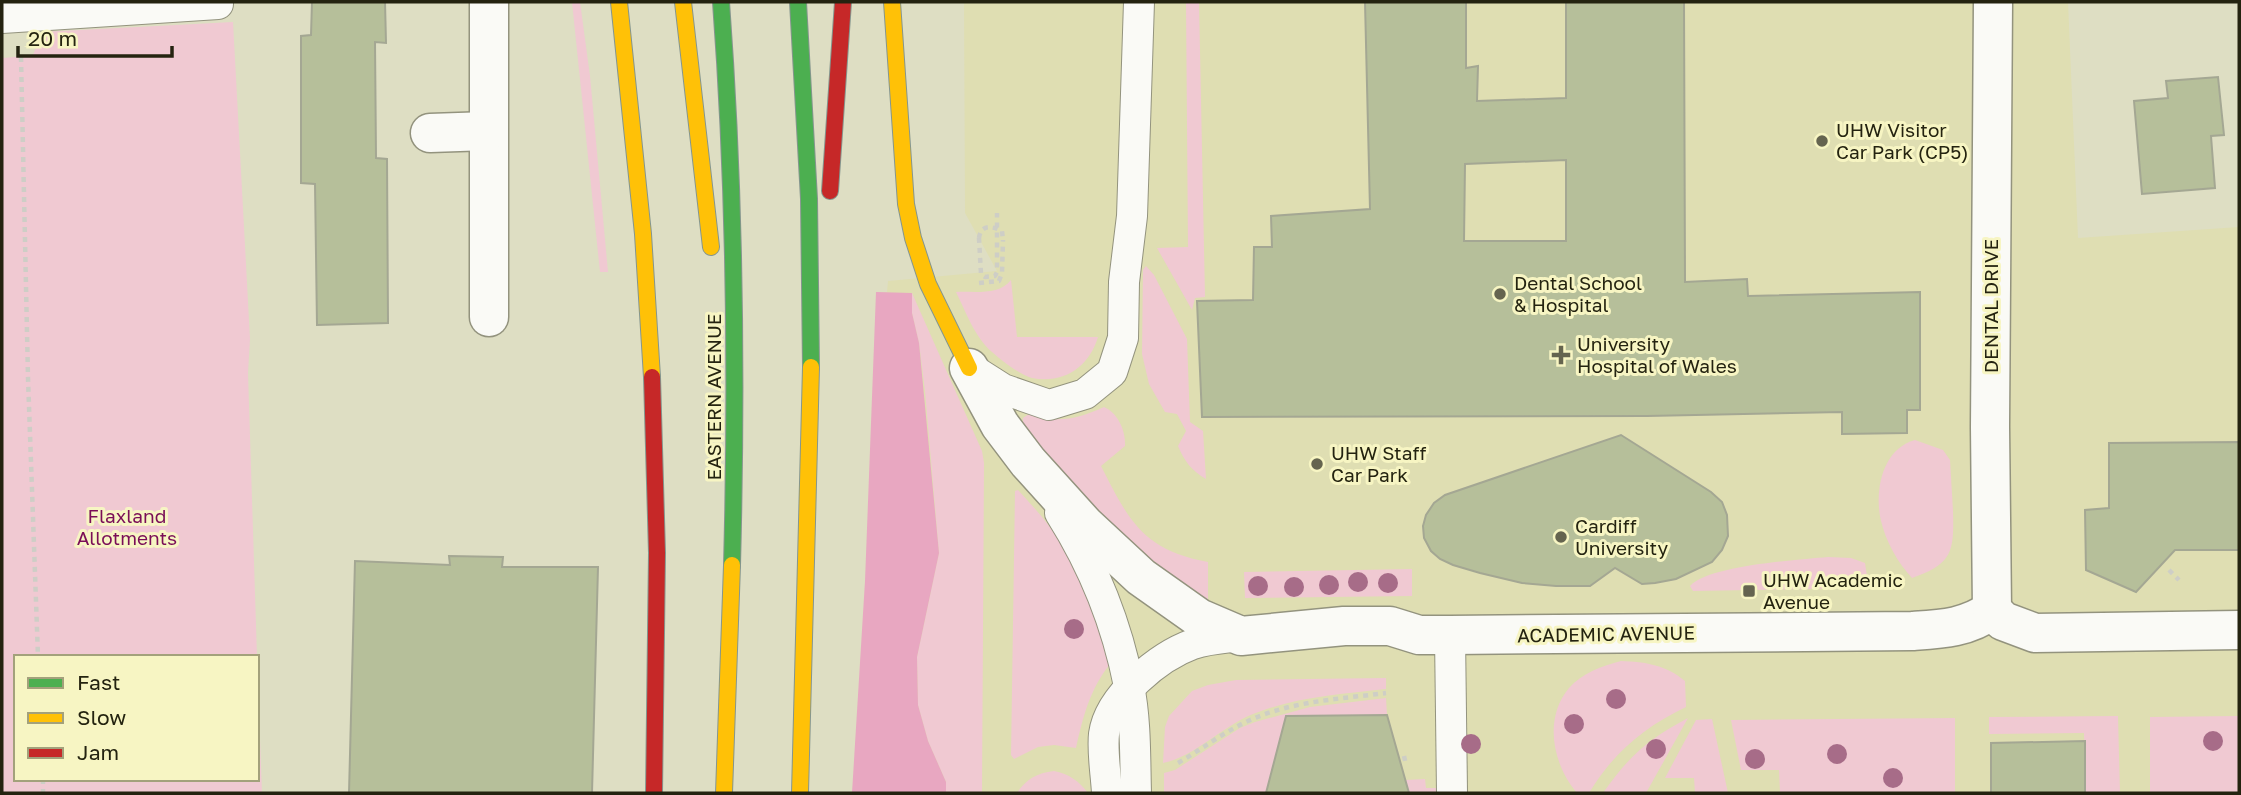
<svg xmlns="http://www.w3.org/2000/svg" width="2241" height="795" font-family="'Golos Text',sans-serif">
  <style>
    .built { fill: #dfdeb2 }
    .green { fill: #f0c9d2 }
    .forest { fill: #e8a7c1 }
    .building { fill: #b6bf9a; stroke: #a4a793; stroke-width: 2; fill-rule: evenodd }
    .lines { fill: none; stroke-linecap: round; stroke-linejoin: round }
    .lane-casing { stroke: #93937e; stroke-width: 32 }
    .street-casing { stroke: #93937e; stroke-width: 41 }
    .fast-casing { stroke: #85968e; stroke-width: 18 }
    .slow-casing { stroke: #85968e; stroke-width: 18 }
    .jam-casing { stroke: #85968e; stroke-width: 18 }
    .path { stroke: #cecec6; stroke-width: 4.5; stroke-dasharray: 5 5; stroke-linecap: butt }
    .lane { stroke: #fafaf6; stroke-width: 30 }
    .street { stroke: #fafaf6; stroke-width: 38 }
    .fast { stroke: #4caf50; stroke-width: 16 }
    .slow { stroke: #ffc107; stroke-width: 16 }
    .jam { stroke: #c62828; stroke-width: 16 }
    .path-bridge { stroke: #cecec6; stroke-width: 4.5; stroke-dasharray: 5 5; stroke-linecap: butt }
    .tree { fill: #a76c88 }
    .poi-dot { fill: #65644f; stroke: #f7f5c3; stroke-width: 2.5 }
    .labels { text-anchor: middle; stroke-width: 6; stroke-linejoin: round; paint-order: stroke }
    .poi-label { font-size: 19px; fill: #242310; stroke: #f7f5c3; text-anchor: start }
    .street-label { font-size: 19px; fill: #242310; stroke: #f7f5c3 }
    .park-label { font-size: 19px; fill: #7a0e57; stroke: #f7f5c3 }
  </style>
  <rect width="100%" height="100%" fill="#dedec3"/>
  <path class="built" d="M964,2H2068L2078,238L2239,227V793H877L876,293L887,292L888,281L997,271L965,213Z"/>
  <g class="green">
    <path d="M572,2H580L590,76L608,272H600Z"/>
    <path d="M1186,2H1199L1205,297L1195,298L1192,310L1157,248L1188,247Z"/>
    <path d="M233,22L250,339L248,373L257,657H16V779H257V659L262,793H2V54L4,58L33,55L42,32Z"/>
    <path d="M1146,266L1154,275L1187,339L1190,422L1203,431L1206,479C1191,470 1185,462 1178,446L1186,431L1177,414L1165,412L1149,384L1142,354L1143,270Z"/>
    <path d="M1011,280L1017,337H1098C1089,367 1064,384 1032,378C1020,375 1001,360 992,352C974,336 966,312 956,292C974,291 999,296 1011,280Z"/>
    <path d="M912,293L982,451L984,463L982,793H946V782L928,741L918,705L917,657L939,553L925,391L919,343L912,313Z"/>
    <path d="M1104,407C1118,413 1126,431 1125,446L1101,466C1129,521 1143,550 1208,562V607L1182,590L1088,506L1023,424V418L1029,414C1056,424 1078,419 1104,407Z"/>
    <path d="M1915,440L1943,450L1950,460C1951,477 1952,494 1953,511C1954,551 1953,564 1912,578C1898,563 1886,542 1881,521C1874,491 1882,449 1915,440Z"/>
    <path d="M1018,490C1033,506 1048,523 1060,541C1084,579 1097,622 1110,664C1090,689 1083,717 1076,748L1054,745L1038,747L1014,759L1011,755L1015,491Z"/>
    <path d="M1828,557L1851,558L1865,563L1868,583L1858,588L1693,591L1690,586C1709,565 1797,560 1828,557Z"/>
    <path d="M1412,569V596L1245,598L1244,572Z"/>
    <path d="M1621,661C1646,662 1666,665 1685,681L1686,707C1644,727 1613,753 1589,793H1577C1553,765 1543,719 1569,688C1582,673 1602,666 1621,661Z"/>
    <path d="M1386,678V689C1341,694 1295,697 1253,714C1221,727 1196,756 1163,763L1165,727L1169,716L1192,691L1208,685L1236,680Z"/>
    <path d="M1386,698L1387,715L1286,716L1266,793H1164V773L1175,770L1240,728L1255,722L1310,707Z"/>
    <path d="M2118,716L2120,793H2085L2084,733L1989,734V717Z"/>
    <path d="M2239,716V793H2150V717Z"/>
    <path d="M1688,718L1646,793H1603C1629,756 1648,739 1688,718Z"/>
    <path d="M1955,718V793H1780L1779,770H1741L1731,720Z"/>
    <path d="M1712,719L1728,793H1695L1694,778H1665L1696,720Z"/>
    <path d="M1054,771C1069,774 1079,781 1088,793H1017C1026,779 1037,773 1054,771Z"/>
    <path d="M1425,779L1426,788H1436V793H1409L1405,780Z"/>
  </g>
  <path class="forest" d="M876,292L912,293V313L919,343L939,553L917,657L918,705L928,741L946,782V793H852L865,581Z"/>
  <g class="building">
    <path d="M312,2H385L386,43L375,42L376,158L387,159L388,323L317,325L315,184L301,183V36L311,35Z"/>
    <path d="M1365,2H1466V68L1478,66L1477,101L1566,98V2H1684L1685,282L1747,279L1748,296L1920,292V410H1907V433L1842,434V412L1647,416L1202,417L1197,301L1253,300L1254,247H1272L1271,216L1370,209ZM1566,160V241H1464L1465,164Z"/>
    <path d="M2218,77L2224,135L2211,136L2215,188L2142,194L2134,101L2168,98L2166,81Z"/>
    <path d="M1621,435L1711,492L1722,502L1727,515L1728,536L1722,550L1712,562L1676,579L1655,583L1642,584L1615,568L1590,586H1556L1522,583L1480,573L1453,565L1440,559L1431,551L1424,538L1423,526L1426,515L1434,503L1445,495Z"/>
    <path d="M2239,442V550H2175L2136,592L2086,570L2085,510L2109,508V443Z"/>
    <path d="M449,556L503,557L502,567H598L592,793H349L355,561L450,565Z"/>
    <path d="M1387,715L1409,793H1266L1286,716Z"/>
    <path d="M2085,741V793H1991V743Z"/>
  </g>
  <g class="lines">
    <g class="lane-casing">
      <g id="lane">
        <path d="M2,18L218,4V2"/>
        <path d="M970,368L1003,389L1049,405L1085,394L1112,372L1123,338L1124,282L1132,216L1139,2"/>
        <path d="M1060,513C1093,565 1117,625 1129,686C1136,721 1135,758 1136,793"/>
        <path d="M1450,635L1452,793"/>
        <path d="M1107,793C1106,774 1102,752 1104,734C1109,696 1160,656 1193,644C1208,639 1225,638 1241,636"/>
      </g>
    </g>
    <g class="street-casing">
      <g id="street">
        <path d="M489,2V317"/>
        <path d="M430,133L488,131"/>
        <path d="M969,368L1000,425L1028,462L1085,525L1141,577L1199,618L1241,636L1344,626H1390L1419,635H1450L1912,631C1942,629 1967,628 1992,610"/>
        <path d="M1992,610L1990,427L1993,2"/>
        <path d="M1992,610L2003,621L2035,633L2239,630"/>
      </g>
    </g>
    <g class="fast-casing">
      <g id="fast">
        <path d="M721,2C735,190 737,377 732,565"/>
        <path d="M798,2L809,199L811,367"/>
      </g>
    </g>
    <g class="slow-casing">
      <g id="slow">
        <path d="M619,2L643,234L652,377"/>
        <path d="M683,2L711,247"/>
        <path d="M892,2L906,204L913,238L928,284L969,368"/>
        <path d="M724,793L732,565"/>
        <path d="M800,793L811,367"/>
      </g>
    </g>
    <g class="jam-casing">
      <g id="jam">
        <path d="M830,191L843,2"/>
        <path d="M652,377L657,553L654,793"/>
      </g>
    </g>
    <g class="path">
      <path d="M21,57L28,378L38,657"/>
      <path d="M979,238L981,274L985,277L995,276L997,272V213"/>
      <path d="M979,283L999,281L1002,273L1003,240"/>
      <path d="M2169,570L2179,580"/>
      <path d="M1404,756L1406,765"/>
      <path d="M1178,763C1202,749 1224,732 1248,721C1291,701 1340,699 1386,693"/>
      <path d="M43,779V793"/>
    </g>
    <use href="#lane" class="lane"/>
    <use href="#street" class="street"/>
    <use href="#fast" class="fast"/>
    <use href="#slow" class="slow"/>
    <use href="#jam" class="jam"/>
    <path class="path-bridge" d="M979,238C981,224 992,226 1002,231L1003,240"/>
  </g>
  <g class="tree">
    <circle cx="1358" cy="582" r="10"/>
    <circle cx="1388" cy="583" r="10"/>
    <circle cx="1329" cy="585" r="10"/>
    <circle cx="1258" cy="586" r="10"/>
    <circle cx="1294" cy="587" r="10"/>
    <circle cx="1074" cy="629" r="10"/>
    <circle cx="1616" cy="699" r="10"/>
    <circle cx="1574" cy="724" r="10"/>
    <circle cx="2213" cy="741" r="10"/>
    <circle cx="1471" cy="744" r="10"/>
    <circle cx="1656" cy="749" r="10"/>
    <circle cx="1837" cy="754" r="10"/>
    <circle cx="1755" cy="759" r="10"/>
    <circle cx="1893" cy="778" r="10"/>
  </g>
  <g class="poi-dot">
    <circle cx="1822" cy="141" r="7"/>
    <circle cx="1500" cy="294" r="7"/>
    <path d="M1557.5 344.5h7v7h7v7h-7v7h-7v-7h-7v-7h7z"/>
    <circle cx="1317" cy="464" r="7"/>
    <circle cx="1561" cy="537" r="7"/>
    <rect x="1742" y="584" width="14" height="14" rx="3.5"/>
  </g>
  <g class="labels">
    <g class="poi-label">
      <text x="1836" y="137">UHW Visitor<tspan x="1836" dy="22">Car Park (CP5)</tspan></text>
      <text x="1514" y="290">Dental School<tspan x="1514" dy="22">&amp; Hospital</tspan></text>
      <text x="1577" y="351">University<tspan x="1577" dy="22">Hospital of Wales</tspan></text>
      <text x="1331" y="460">UHW Staff<tspan x="1331" dy="22">Car Park</tspan></text>
      <text x="1575" y="533">Cardiff<tspan x="1575" dy="22">University</tspan></text>
      <text x="1763" y="587">UHW Academic<tspan x="1763" dy="22">Avenue</tspan></text>
    </g>
    <g class="street-label">
      <text transform="translate(1991 306) rotate(-90)" y="7">DENTAL DRIVE</text>
      <text transform="translate(714 397) rotate(-90)" y="7">EASTERN AVENUE</text>
      <text transform="translate(1606 634) rotate(-1)" y="7">ACADEMIC AVENUE</text>
    </g>
    <g class="park-label">
      <text x="127" y="523">Flaxland<tspan x="127" dy="22">Allotments</tspan></text>
    </g>
  </g>
  <rect width="2241" height="795" fill="none" stroke="#242310" stroke-width="7"/>
  <rect x="14" y="655" width="245" height="126" fill="#f7f5c3" stroke="#a3a17b" stroke-width="2"/>
  <rect x="28" y="678" width="35" height="10" fill="#4caf50" stroke="#a3a17b" stroke-width="2"/>
  <text x="77" y="690" font-size="21" fill="#242310">Fast</text>
  <rect x="28" y="713" width="35" height="10" fill="#ffc107" stroke="#a3a17b" stroke-width="2"/>
  <text x="77" y="725" font-size="21" fill="#242310">Slow</text>
  <rect x="28" y="748" width="35" height="10" fill="#c62828" stroke="#a3a17b" stroke-width="2"/>
  <text x="77" y="760" font-size="21" fill="#242310">Jam</text>
  <path d="M18 46v10h154v-10" fill="none" stroke="#242310" stroke-width="3.5"/>
  <text x="28" y="46" font-size="21" fill="#242310" stroke="#f7f5c3" stroke-width="5" paint-order="stroke">20 m</text>
</svg>
